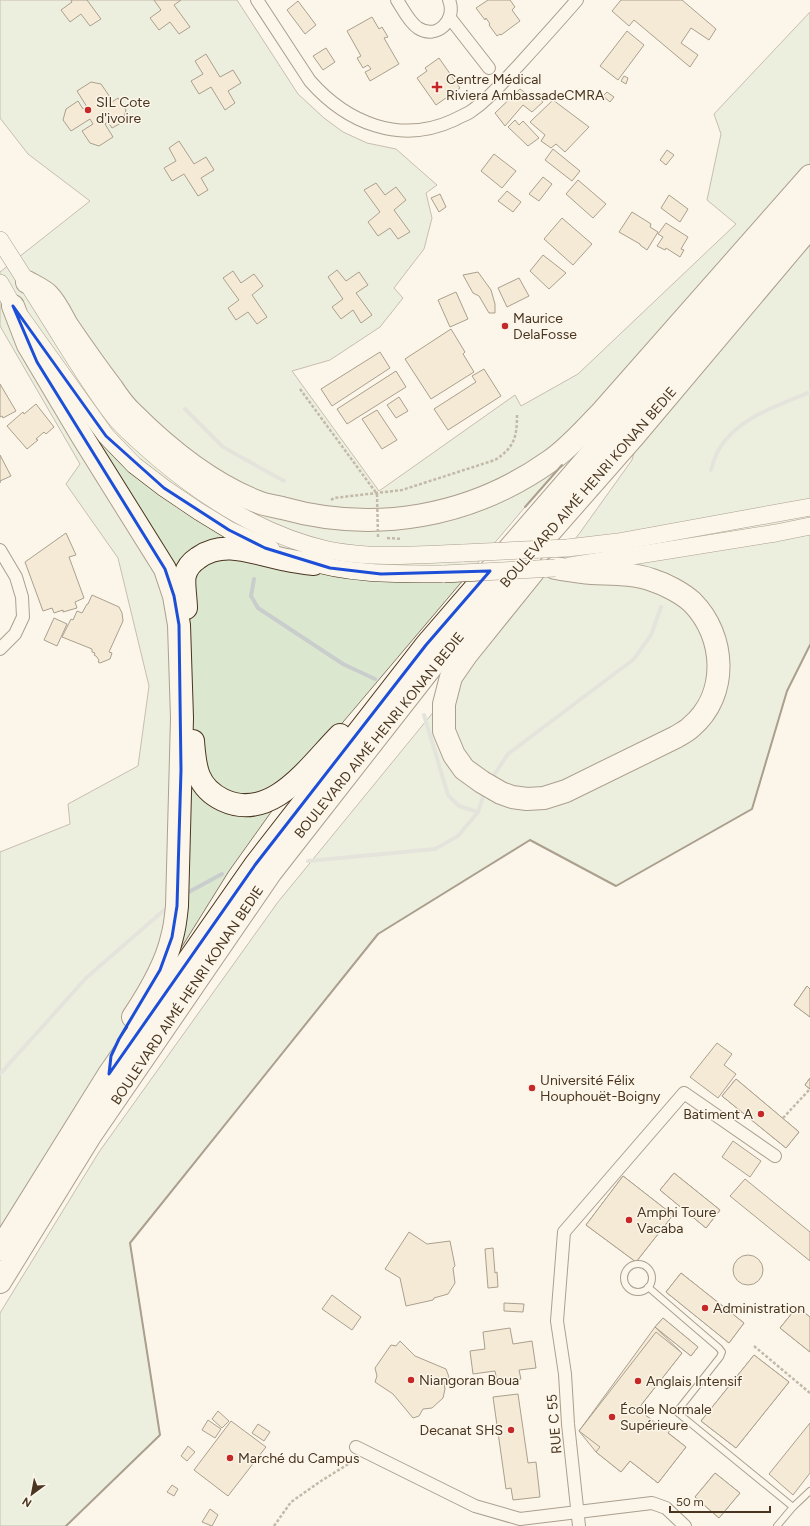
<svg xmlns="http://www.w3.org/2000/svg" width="810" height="1526" font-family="Figtree,sans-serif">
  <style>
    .green { fill: #dce7d0; stroke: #887966 }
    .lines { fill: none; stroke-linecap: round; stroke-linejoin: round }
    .stream { stroke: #c9cecd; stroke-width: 4 }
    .building { fill: #ecdcbc; stroke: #4a3520 }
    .service-casing { stroke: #4a3520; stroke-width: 8 }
    .minor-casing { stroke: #4a3520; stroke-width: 14 }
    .secondary-casing { stroke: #4a3520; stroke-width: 18 }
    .motorway-casing { stroke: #4a3520; stroke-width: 24 }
    .path { stroke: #7f6f5c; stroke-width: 2.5; stroke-dasharray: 3 2; stroke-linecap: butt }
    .service { stroke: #fbf6e9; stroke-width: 6 }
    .minor { stroke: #fbf6e9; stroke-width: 12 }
    .secondary { stroke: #fbf6e9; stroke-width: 17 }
    .motorway { stroke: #fbf6e9; stroke-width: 22 }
    .secondary-bridge-casing { stroke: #4a3520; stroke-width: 18; stroke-linecap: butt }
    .path-bridge { stroke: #7f6f5c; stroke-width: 2.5; stroke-dasharray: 3 2; stroke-linecap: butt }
    .secondary-bridge { stroke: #fbf6e9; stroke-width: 17 }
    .wall { stroke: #4a3520; stroke-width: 2 }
    .marked { fill: none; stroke: #1d4ed8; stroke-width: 3; stroke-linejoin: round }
    .poi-dot { fill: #c62828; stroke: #fbf6e9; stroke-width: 1.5 }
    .labels { text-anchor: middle; stroke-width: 3; stroke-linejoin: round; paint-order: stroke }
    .poi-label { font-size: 14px; fill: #4a3520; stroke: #fbf6e9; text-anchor: start }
    .street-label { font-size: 14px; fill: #4a3520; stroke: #fbf6e9 }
  </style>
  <rect width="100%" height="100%" fill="#fbf6e9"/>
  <g class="green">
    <path d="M0,0H237L298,94L324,118L343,132L367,143L396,149L437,185L426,193L432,218L424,249L394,288L403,298L380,327L330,360L292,371L379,491L515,395L521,406L578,374L736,224L707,200L721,134L714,114L810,12V179L525,507L294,780L229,871L0,1239V852L70,824L68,804L138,766L149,686L118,558L66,484L80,464L0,326V272L90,201L28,154L0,118Z"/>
    <path d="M810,238V645L787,691L752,809L616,886L530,840L378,934L130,1243L160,1435L66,1526H0V1313L99,1152L278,902L579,534L632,460L636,445Z"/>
  </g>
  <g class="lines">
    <g class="stream">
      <path d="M185,409L223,447L284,481"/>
      <path d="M711,470C713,463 715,456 719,449C738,417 778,406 810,392"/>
      <path d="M254,579L251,596L258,608L343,664L375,679"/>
      <path d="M424,715L448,795L459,806L478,812"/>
      <path d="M492,778L508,754L634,659L651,635L661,607"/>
      <path d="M308,861L435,849L458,836L478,812L485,791"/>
      <path d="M185,894L222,874"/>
      <path d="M0,1074L86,978L170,905"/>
    </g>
  </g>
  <g class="building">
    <path d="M71,0H87L101,19L90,26L81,14L70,22L61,10L72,2Z"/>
    <path d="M154,0H181L174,5L190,27L179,34L170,22L159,30L150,18L161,10Z"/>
    <path d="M488,0H510L515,7L512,10L520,21L501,35L500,34L497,36L489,25L490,24L486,18L485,20L476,8Z"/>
    <path d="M621,0H682L716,29L709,40L691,28L681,43L698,55L690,67L634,20L629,26L612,11Z"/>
    <path d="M298,1L316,25L305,34L287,10Z"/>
    <path d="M372,17L379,29L382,27L388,37L384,38L399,64L370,81L365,72L371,69L368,65L363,68L357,58L361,56L347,31Z"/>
    <path d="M627,31L644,45L618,80L600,66Z"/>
    <path d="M326,48L335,62L323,70L313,56Z"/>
    <path d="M206,54L220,77L233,70L241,83L228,91L235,103L225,110L211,87L199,94L191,81L203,74L195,61Z"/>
    <path d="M439,58L460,88L436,105L417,78L427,71L425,68Z"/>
    <path d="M624,76L628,78L626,84L621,81Z"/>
    <path d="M91,82L101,84L110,97L103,101L106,106L118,98L126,110L123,122L112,128L108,122L105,124L113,137L99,146L90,143L82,131L93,124L90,119L71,131L63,120L66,109L78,101L83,109L87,107L77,91Z"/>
    <path d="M520,89L530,96L532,92L543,102L532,112L523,105L505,126L495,113Z"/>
    <path d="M607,92L614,97L610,102L603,96Z"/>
    <path d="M553,100L589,127L565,152L556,144L551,148L541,141L545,135L530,122Z"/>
    <path d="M515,120L519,125L523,121L539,138L528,146L508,127Z"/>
    <path d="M179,141L194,164L206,157L214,170L201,178L208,190L198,196L184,174L172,181L164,168L176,161L169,148Z"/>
    <path d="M553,149L580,171L572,181L545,160Z"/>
    <path d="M667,150L674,155L666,165L660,160Z"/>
    <path d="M494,154L516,171L502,188L481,171Z"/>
    <path d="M543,177L552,184L539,201L529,194Z"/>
    <path d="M578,180L606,204L593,218L566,194Z"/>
    <path d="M376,183L385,195L396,187L406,200L394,210L410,232L398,239L390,228L378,236L368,222L380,212L364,190Z"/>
    <path d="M507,191L521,202L513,212L498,201Z"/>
    <path d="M440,194L446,207L439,212L431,198Z"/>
    <path d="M669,195L688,209L680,222L661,208Z"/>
    <path d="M632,212L648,222L651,224L650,227L658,232L647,250L640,245V244L619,232Z"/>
    <path d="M562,218L592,244L573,265L544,239Z"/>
    <path d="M666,223L688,237L681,249L684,250L680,257L666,248L665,250L657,246L663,237L658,234Z"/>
    <path d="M543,255L566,273L549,289L530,271Z"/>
    <path d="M337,270L346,281L359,272L368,285L356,293L372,315L361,323L353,310L341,319L332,307L343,299L328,277Z"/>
    <path d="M233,271L241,283L254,274L263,286L252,295L267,317L257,324L248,312L236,320L228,308L239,300L223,278Z"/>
    <path d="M478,272L491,290L495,304V313H489L479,296L473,293L463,275Z"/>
    <path d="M519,278L529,296L507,307L498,288Z"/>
    <path d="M456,292L468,319L450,327L438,300Z"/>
    <path d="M451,329L465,352L463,354L474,372L431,399L405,359Z"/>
    <path d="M380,352L390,368L332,406L321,389Z"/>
    <path d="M484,369L501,396L448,430L434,409L476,382L472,376Z"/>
    <path d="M396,371L406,387L347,424L337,409Z"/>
    <path d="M0,384L16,411L3,418L2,416L0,417Z"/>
    <path d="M399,397L408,411L396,418L387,405Z"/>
    <path d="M36,404L54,427L46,434L44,432L36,439L38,440L27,449L7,426L23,412L24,414Z"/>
    <path d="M377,410L397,440L382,449L362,419Z"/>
    <path d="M0,455L11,476L0,481V483Z"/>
    <path d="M66,533L76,555L69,557L84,598L75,602L77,608L63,612V610L54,613L52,608L43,611L25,562Z"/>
    <path d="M92,595L119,607L122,613L123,621L109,652L112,653L110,659L100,663L98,662L99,660L96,656L94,655L95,653L92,652V649L62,637L71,619L73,620L77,611L82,613L87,604H88Z"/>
    <path d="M54,618L67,624L57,646L44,640Z"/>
    <path d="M807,986L810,989V1017L794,1005Z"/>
    <path d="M807,986L810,989V1017L794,1005Z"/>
    <path d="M717,1043L732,1054L724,1065L736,1074L718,1098L690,1077Z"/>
    <path d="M810,1078V1089L805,1085Z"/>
    <path d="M810,1078V1089L805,1085Z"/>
    <path d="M736,1079L799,1132L786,1148L722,1096Z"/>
    <path d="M736,1079L799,1132L786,1148L722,1096Z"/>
    <path d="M733,1141L761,1161L750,1177L722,1157Z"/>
    <path d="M674,1173L720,1210L706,1228L660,1190Z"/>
    <path d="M674,1173L720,1210L706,1228L660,1190Z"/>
    <path d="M623,1176L673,1215L636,1262L586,1225Z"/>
    <path d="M623,1176L673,1215L636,1262L586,1225Z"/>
    <path d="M745,1179L810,1232V1261L730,1196Z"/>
    <path d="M409,1232L427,1244L450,1241L455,1266L453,1268L455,1283L448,1294L434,1298L433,1300L406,1306L400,1278L385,1269Z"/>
    <path d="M493,1248L495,1273L497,1272L498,1287L488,1288L485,1249Z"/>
    <circle cx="748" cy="1270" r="15"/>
    <path d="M681,1273L744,1323L729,1343L666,1292Z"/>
    <path d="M681,1273L744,1323L729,1343L666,1292Z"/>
    <path d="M332,1295L361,1317L352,1330L322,1309Z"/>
    <path d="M504,1303L524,1304L523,1312L504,1311Z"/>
    <path d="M797,1307L810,1317V1352L780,1328Z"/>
    <path d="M797,1307L810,1317V1352L780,1328Z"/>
    <path d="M663,1318L698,1347L691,1356L655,1327Z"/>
    <path d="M663,1318L698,1347L691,1356L655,1327Z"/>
    <path d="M655,1327L682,1353L638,1409L686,1447L658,1483L630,1461L621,1472L596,1452L579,1431Z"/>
    <path d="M510,1328L513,1344L532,1341L536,1368L519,1370L521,1379L497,1382L495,1371L473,1374L470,1351L485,1349L483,1332Z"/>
    <path d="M656,1332L682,1353L638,1409L659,1426L662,1423L671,1429L668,1433L686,1447L658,1483L630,1461L621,1472L596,1452L600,1447L579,1431Z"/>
    <path d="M400,1341L415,1356L446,1369L449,1377L444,1383L445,1389L443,1398L432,1408L423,1409L419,1416L413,1418L393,1394L375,1382L377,1376L375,1368L391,1345L396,1346Z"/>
    <path d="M754,1355L789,1382L736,1448L701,1421Z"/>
    <path d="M754,1355L789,1382L736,1448L701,1421Z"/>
    <path d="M518,1394L528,1463L536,1462L540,1497L513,1500L511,1488L506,1489L493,1397Z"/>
    <path d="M218,1411L229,1421L222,1428L212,1419Z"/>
    <path d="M208,1420L221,1429L215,1438L202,1430Z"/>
    <path d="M231,1421L266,1447L228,1496L194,1470Z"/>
    <path d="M810,1423V1473L793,1495L769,1474Z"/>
    <path d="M258,1424L270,1432L264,1441L252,1433Z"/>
    <path d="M188,1446L195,1452L187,1461L181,1456Z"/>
    <path d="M715,1473L740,1493L719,1518L695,1497Z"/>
    <path d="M715,1473L740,1493L719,1518L695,1497Z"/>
    <path d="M172,1485L178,1489L174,1496L167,1492Z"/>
    <path d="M210,1509L218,1515L212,1526L202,1522Z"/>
  </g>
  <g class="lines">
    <g class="service-casing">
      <g id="service">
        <circle cx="638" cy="1278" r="14"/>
        <path d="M648,1287L719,1348L722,1352L720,1357L679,1409L678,1413L793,1507"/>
        <path d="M777,1526L793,1507L810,1491"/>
      </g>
    </g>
    <g class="minor-casing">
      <g id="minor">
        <path d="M257,0L310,81C347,123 400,145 454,120C459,117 465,115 470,112C489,99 503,82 518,66C538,44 558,22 577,0"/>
        <path d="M397,0C403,9 409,22 418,28C437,40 457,20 449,0"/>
        <path d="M450,18L489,68"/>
        <path d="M0,550L16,577L22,597L23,617L15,634L0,649"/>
        <path d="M356,1447L475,1506L520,1519L652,1503L666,1508L685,1526"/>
        <path d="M579,1526L568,1424L565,1374L557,1321L564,1232L684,1093L775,1156"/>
      </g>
    </g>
    <g class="secondary-casing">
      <g id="secondary">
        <path d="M0,240C21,273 42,306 63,340C80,367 97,395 117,420C130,434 145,447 159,459C208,500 265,536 328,550C372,559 418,555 463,553"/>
        <path d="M0,283L13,306L106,436L134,465L164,488L198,511L229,530L271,549"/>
        <path d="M567,548L618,542L810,507"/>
        <path d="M303,560C349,575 396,574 444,574"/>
        <path d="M570,566L776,533L810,526"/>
      </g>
    </g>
    <g class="motorway-casing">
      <g id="motorway">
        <path d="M27,282C34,286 43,290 48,295C56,303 62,316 67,325C82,347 96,367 112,388C118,397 124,406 132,413C168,449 209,483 258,502C265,505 274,506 282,508C375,534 471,517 550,461C569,448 585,429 601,413L810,176"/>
        <path d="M13,306L28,345L82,436L165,569L174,596L179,625L182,718L177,906C176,916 175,927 172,937C166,965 149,993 133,1017"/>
        <path d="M533,572L467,654L451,677L444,704V731L454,755L464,769L482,782L501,793L512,797L527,799L544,798L566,791L676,737C681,734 687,731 691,727C729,695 726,636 692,602C682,593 665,584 652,580C633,573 612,574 592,573C580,572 568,570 555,568"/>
        <path d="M186,608C186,600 183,582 185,575C187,567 192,562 198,558C225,538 257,555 287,560C296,562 305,563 314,564"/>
        <path d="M193,741C195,766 196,787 223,800C272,823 310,765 340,735"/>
        <path d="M0,1249L109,1074L255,865L426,645L810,201"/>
        <path d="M0,1282L90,1136L271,872L432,666L634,436L810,227"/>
      </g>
    </g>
    <g class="path">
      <path d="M300,389L377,494"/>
      <path d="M331,500L334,498L402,490L495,460C514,448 517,437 517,415"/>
      <path d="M387,538L402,539"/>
      <path d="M783,1118L810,1089"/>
      <path d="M754,1346L810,1393"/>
      <path d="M274,1526L291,1502L321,1481L350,1463L357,1461"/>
    </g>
    <use href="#service" class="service"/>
    <use href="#minor" class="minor"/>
    <use href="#secondary" class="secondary"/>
    <use href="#motorway" class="motorway"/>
    <g class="secondary-bridge-casing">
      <g id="secondary-bridge">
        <path d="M463,553L567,548"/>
        <path d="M444,574L555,568"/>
      </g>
    </g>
    <path class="path-bridge" d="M377,494L378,537"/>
    <use href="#secondary-bridge" class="secondary-bridge"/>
    <g class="wall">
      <path d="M525,507L562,465"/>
      <path d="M66,1526L160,1435L130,1243L378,934L530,840L616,886L752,809L787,691L810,645"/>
    </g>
  </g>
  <path d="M0 0H810V1526H0ZM13,306L106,436L164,488L229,530L265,548L330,568L381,574L490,571L426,645L255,865L109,1074L111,1056L119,1039L160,970L172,937L177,906L181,770L179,625L174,596L165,569L37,362Z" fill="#fbf6e9" fill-opacity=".55" fill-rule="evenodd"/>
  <path class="marked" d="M13,306L106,436L164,488L229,530L265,548L330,568L381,574L490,571L426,645L255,865L109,1074L111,1056L119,1039L160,970L172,937L177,906L181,770L179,625L174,596L165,569L37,362Z"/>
  <g class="poi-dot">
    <path d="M435 81h4v4h4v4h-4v4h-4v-4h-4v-4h4z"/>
    <circle cx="88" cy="110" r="4"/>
    <circle cx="505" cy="326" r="4"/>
    <circle cx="532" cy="1088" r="4"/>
    <circle cx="761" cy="1114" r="4"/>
    <circle cx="629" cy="1220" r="4"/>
    <circle cx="705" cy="1308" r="4"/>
    <circle cx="411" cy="1380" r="4"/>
    <circle cx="638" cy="1381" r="4"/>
    <circle cx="612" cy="1417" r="4"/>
    <circle cx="511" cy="1430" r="4"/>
    <circle cx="230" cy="1458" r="4"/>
  </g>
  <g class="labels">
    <g class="poi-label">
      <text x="446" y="84">Centre Médical<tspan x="446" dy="16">Riviera AmbassadeCMRA</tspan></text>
      <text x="96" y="107">SIL Cote<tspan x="96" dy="16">d'ivoire</tspan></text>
      <text x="513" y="323">Maurice<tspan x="513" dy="16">DelaFosse</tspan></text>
      <text x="540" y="1085">Université Félix<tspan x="540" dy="16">Houphouët-Boigny</tspan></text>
      <text x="753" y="1119" text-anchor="end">Batiment A</text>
      <text x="637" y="1217">Amphi Toure<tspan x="637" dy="16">Vacaba</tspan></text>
      <text x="713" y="1313">Administration</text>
      <text x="419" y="1385">Niangoran Boua</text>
      <text x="646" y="1386">Anglais Intensif</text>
      <text x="620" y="1414">École Normale<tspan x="620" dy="16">Supérieure</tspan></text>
      <text x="503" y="1435" text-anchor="end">Decanat SHS</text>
      <text x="238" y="1463">Marché du Campus</text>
    </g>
    <g class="street-label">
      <text transform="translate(588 487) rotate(-49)" y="5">BOULEVARD AIMÉ HENRI KONAN BEDIE</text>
      <text transform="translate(379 735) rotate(-51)" y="5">BOULEVARD AIMÉ HENRI KONAN BEDIE</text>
      <text transform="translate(187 995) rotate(-56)" y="5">BOULEVARD AIMÉ HENRI KONAN BEDIE</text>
      <text transform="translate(554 1424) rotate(-95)" y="5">RUE C 55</text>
    </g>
  </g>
  <g transform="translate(32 1494) rotate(212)" stroke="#fbf6e9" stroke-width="3" paint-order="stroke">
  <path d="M0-3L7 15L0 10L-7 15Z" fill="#4a3520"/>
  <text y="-6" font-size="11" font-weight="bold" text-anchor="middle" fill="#4a3520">N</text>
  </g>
  <path d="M670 1506v6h100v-6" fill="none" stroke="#4a3520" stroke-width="2"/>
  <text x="676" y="1506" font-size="12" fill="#4a3520" stroke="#fbf6e9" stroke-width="3" paint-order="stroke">50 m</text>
</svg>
